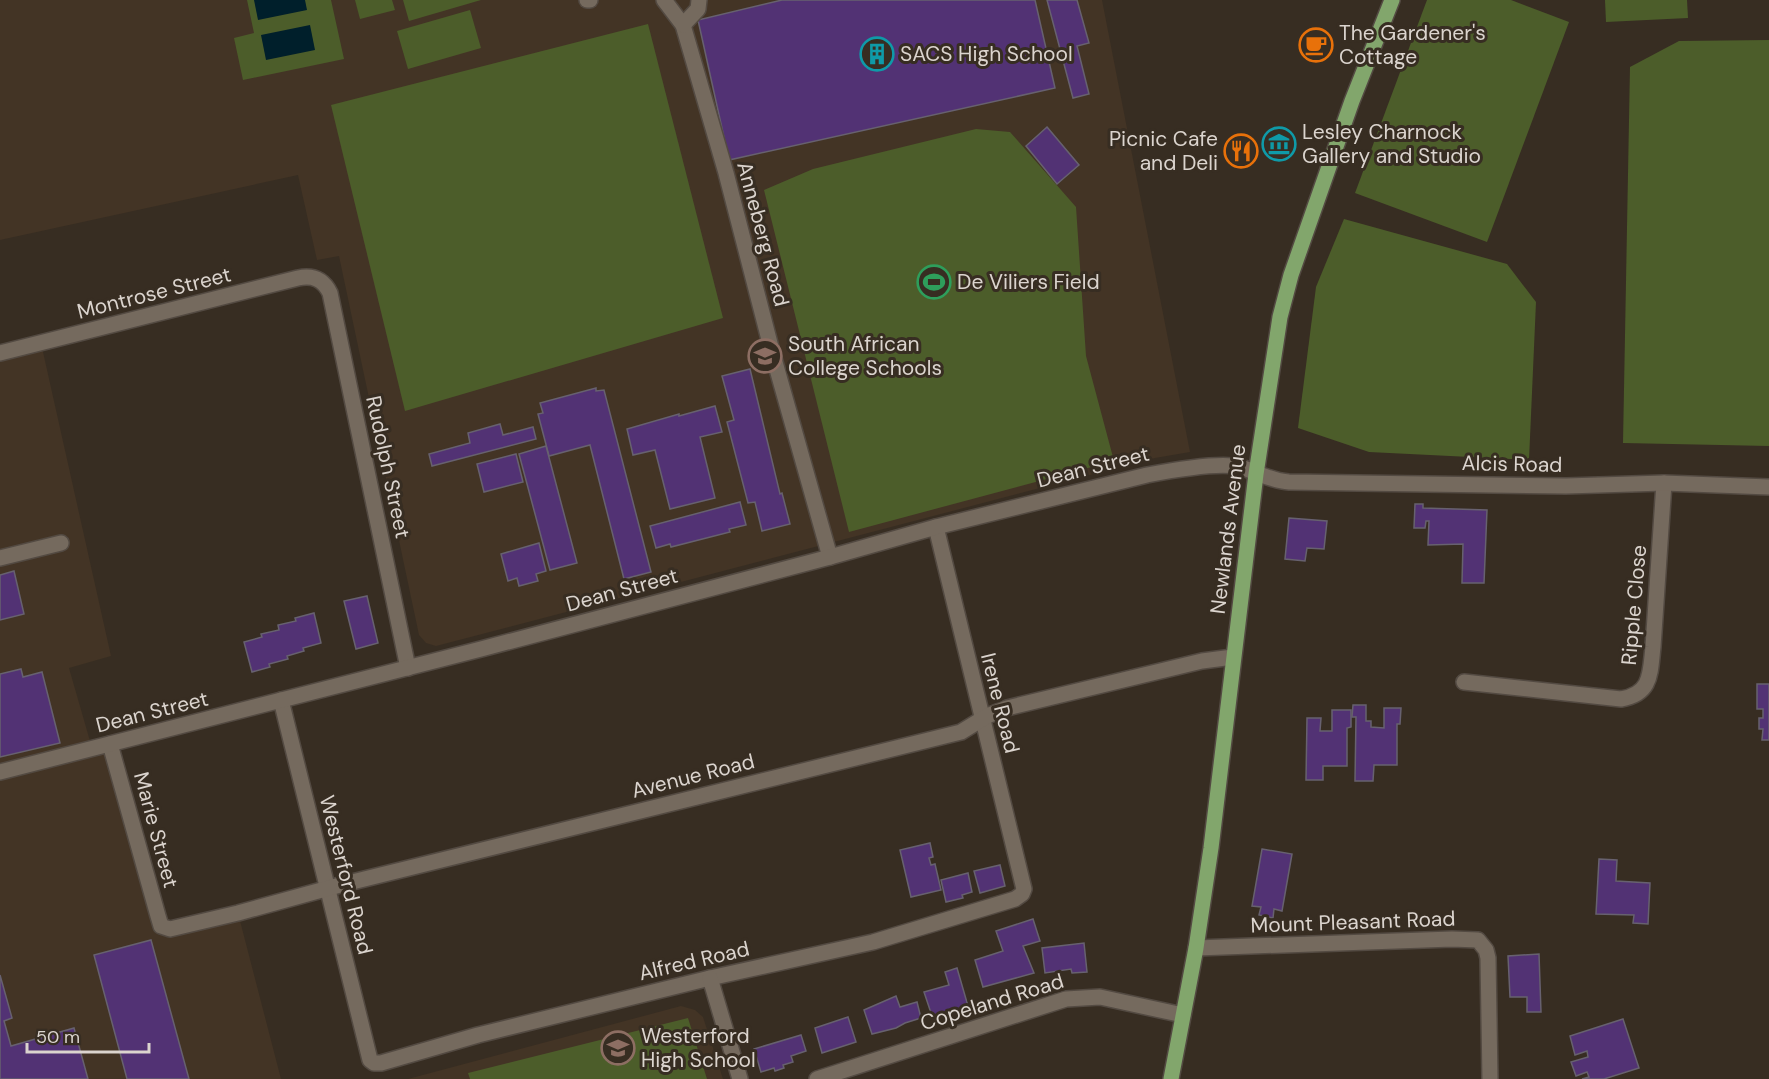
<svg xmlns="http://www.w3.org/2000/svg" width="1769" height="1079" font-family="'DM Sans',sans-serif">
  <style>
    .built { fill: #433425 }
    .green { fill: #4c5d2a }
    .water { fill: #001f2b }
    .building { fill: #523274; stroke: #67616f; stroke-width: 1.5 }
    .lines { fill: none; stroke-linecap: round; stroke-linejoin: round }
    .minor-casing { stroke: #534a42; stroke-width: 18 }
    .major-casing { stroke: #534a42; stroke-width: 18 }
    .minor { stroke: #756a5e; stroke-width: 15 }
    .major { stroke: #82a66c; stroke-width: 15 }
    .labels { text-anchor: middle; stroke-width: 6; stroke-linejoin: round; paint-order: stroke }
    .poi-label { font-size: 21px; fill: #dbd4ce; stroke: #372d22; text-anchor: start }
    .street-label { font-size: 21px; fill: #dbd4ce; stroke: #372d22 }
  </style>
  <rect width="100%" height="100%" fill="#372d22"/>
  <g class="built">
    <path d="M0,0H1102L1190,452L1155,458L436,646L426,643L419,635L339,256L317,260L298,175L0,240Z"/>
    <path d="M41,343L111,656L69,668L92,748L110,744L161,926L238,913L281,1079H0V353Z"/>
    <path d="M681,1006L695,1010L703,1017L723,1079H408Z"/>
  </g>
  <g class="green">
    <path d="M247,0H331L344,59L243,80L234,38L254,33Z"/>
    <path d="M355,0H392L395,10L360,19Z"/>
    <path d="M403,0H481L409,21Z"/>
    <path d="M1427,0H1511L1569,22L1487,242L1355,193Z"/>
    <path d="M1605,0H1687L1688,18L1606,22Z"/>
    <path d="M470,10L481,48L408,69L397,31Z"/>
    <path d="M648,24L723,318L405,411L331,105Z"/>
    <path d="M1769,40V446L1623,443L1630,67L1679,41Z"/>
    <path d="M976,129L1010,132L1076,207L1086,356L1114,461L849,532L764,190L813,169Z"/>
    <path d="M1344,219L1507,264L1536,302L1529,460L1369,452L1298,428L1316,287Z"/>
    <path d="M688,1018L707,1079H470L468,1073Z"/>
  </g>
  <g class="water">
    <path d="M254,0H305L307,10L258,20Z"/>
    <path d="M310,25L315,50L266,60L261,35Z"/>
  </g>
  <g class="building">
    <path d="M782,0H1035L1055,88L729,160L698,20Z"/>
    <path d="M1047,0H1077L1089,43L1077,46L1089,94L1073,98Z"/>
    <path d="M1047,127L1079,165L1057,184L1026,146Z"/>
    <path d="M750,369L780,494L782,493L790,524L762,531L755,502L748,503L727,422L734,420L722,376Z"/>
    <path d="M596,388V391L604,390L651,572L624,579L590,445L549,456L538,414L543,413L540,403Z"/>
    <path d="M715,406L722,432L700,437L715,498L670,509L655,450L633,455L627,429L679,414V416Z"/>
    <path d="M500,424L503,435L533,427L536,439L432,466L429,454L470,443L468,433Z"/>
    <path d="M546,446L577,563L550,570L519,454Z"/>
    <path d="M516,454L523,482L484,492L477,464Z"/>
    <path d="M740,502L746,525L729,529L730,532L671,547L670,544L656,548L650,526Z"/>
    <path d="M1415,504H1423V508L1487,510L1484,583H1462L1463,544L1428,545L1429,521H1426L1425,528H1414Z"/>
    <path d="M1289,518L1327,521L1324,549L1307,548L1305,561L1285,559Z"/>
    <path d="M539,543L546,571L536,574L538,581L519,586L517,578L508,581L501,554Z"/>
    <path d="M14,571L24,614L0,620V575Z"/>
    <path d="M367,596L378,643L356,649L344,601Z"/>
    <path d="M314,613L321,643L303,648L304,651L287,656L288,659L269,664L270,667L252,672L244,642L262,637L261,634L279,630L278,625L296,621L295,618Z"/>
    <path d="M21,669L23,677L42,672L60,743L0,757V674Z"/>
    <path d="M1757,684H1769V740H1762L1763,729H1759V718H1763V709H1757Z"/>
    <path d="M1353,705H1366V721H1371V727L1384,728V708H1401L1400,724H1397V765H1374L1373,781H1355L1356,717H1352Z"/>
    <path d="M1332,710H1351V727L1347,728V766H1323V780H1306L1307,718H1321L1320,731H1332Z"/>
    <path d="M930,843L933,857L929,858L931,865L935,864L941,890L911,897L900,850Z"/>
    <path d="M1262,849L1292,854L1282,911L1274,909L1273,918L1259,915L1261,907L1252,906Z"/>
    <path d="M1599,859L1617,860L1616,881L1650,883L1648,924L1633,923L1634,915L1596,914Z"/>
    <path d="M1000,865L1005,886L980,893L974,871Z"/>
    <path d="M968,873L972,892L962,895L963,898L946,902L941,880Z"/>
    <path d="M1033,919L1040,941L1023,946L1034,973L983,987L975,960L1003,951L996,931Z"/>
    <path d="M151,940L189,1079H127L94,955Z"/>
    <path d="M1084,943L1087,972L1072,973L1071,969L1045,973L1042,948Z"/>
    <path d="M1539,954L1541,1012H1527V997H1510L1508,956Z"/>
    <path d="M957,968L968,1006L933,1019L924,992L949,985L945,972Z"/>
    <path d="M0,975L12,1018L4,1021L11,1046L74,1028L88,1079H0Z"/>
    <path d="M896,996L900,1007L917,1002L921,1018L905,1023L896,1028L872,1034L864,1010Z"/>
    <path d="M848,1017L856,1042L822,1053L815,1028Z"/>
    <path d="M1623,1019L1639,1068L1604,1079H1582L1589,1077L1587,1072L1576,1076L1571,1062L1588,1057L1587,1051L1575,1055L1570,1036Z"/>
    <path d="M801,1035L806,1051L791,1056L793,1062L783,1065L784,1068L775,1071L774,1068L761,1072L754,1049Z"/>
  </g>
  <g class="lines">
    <g class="minor-casing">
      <g id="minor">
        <path d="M587,0H590"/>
        <path d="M664,0L683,25L726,173L773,355L830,557"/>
        <path d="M683,25L698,9L699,0"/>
        <path d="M0,353L298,278C313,275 323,279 330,293L408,668"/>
        <path d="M0,558L61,543"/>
        <path d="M1464,682L1621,699C1652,694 1650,673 1653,647L1664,483"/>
        <path d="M281,700L370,1060L374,1063H381L478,1035L710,978L873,942L1015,899L1022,894L1024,889L936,527"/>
        <path d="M110,744L158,916L161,926L170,929L238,913L340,885L961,732L987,716L1007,708L1202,661L1233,657"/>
        <path d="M0,772L481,649L830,557L936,527L1147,475C1168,471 1220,462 1240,467C1257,472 1271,481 1289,482L1566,486L1664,483L1769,487"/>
        <path d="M1196,948L1452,939L1478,940L1486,950L1488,958L1490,1079"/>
        <path d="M710,978L740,1079"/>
        <path d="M817,1079L1066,999L1100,997L1183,1015"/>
      </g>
    </g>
    <g class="major-casing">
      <path id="major" d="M1171,1079L1196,948L1211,848L1256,474L1280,317L1291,275L1352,101L1392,0"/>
    </g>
    <use href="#minor" class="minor"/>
    <use href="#major" class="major"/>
  </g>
  <defs>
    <g id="cafe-ring" transform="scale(1.725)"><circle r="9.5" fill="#372d22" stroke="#e8710a" stroke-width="1.5"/><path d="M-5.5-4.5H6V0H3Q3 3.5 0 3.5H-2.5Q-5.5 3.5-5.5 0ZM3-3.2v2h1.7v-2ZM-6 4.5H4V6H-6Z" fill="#e8710a"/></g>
    <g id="building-ring" transform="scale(1.725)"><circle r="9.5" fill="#372d22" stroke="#0f9aa8" stroke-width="1.5"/><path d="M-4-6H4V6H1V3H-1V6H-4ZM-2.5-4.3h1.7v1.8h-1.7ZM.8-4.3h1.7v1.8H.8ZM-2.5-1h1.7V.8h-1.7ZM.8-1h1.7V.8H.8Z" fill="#0f9aa8"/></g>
    <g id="museum-ring" transform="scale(1.725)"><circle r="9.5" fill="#372d22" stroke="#0f9aa8" stroke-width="1.5"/><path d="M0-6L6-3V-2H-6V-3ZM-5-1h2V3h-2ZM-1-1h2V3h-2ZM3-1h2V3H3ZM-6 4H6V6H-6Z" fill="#0f9aa8"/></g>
    <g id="restaurant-ring" transform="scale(1.725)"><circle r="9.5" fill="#372d22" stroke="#e8710a" stroke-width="1.5"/><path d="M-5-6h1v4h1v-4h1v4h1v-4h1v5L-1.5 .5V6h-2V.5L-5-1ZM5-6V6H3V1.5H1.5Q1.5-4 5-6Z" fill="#e8710a"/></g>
    <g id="stadium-ring" transform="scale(1.725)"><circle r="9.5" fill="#372d22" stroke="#2e9e5b" stroke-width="1.5"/><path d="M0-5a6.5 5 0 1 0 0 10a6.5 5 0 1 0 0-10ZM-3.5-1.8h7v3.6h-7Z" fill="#2e9e5b"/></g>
    <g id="school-ring" transform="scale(1.725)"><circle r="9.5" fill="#372d22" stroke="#8d6e63" stroke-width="1.5"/><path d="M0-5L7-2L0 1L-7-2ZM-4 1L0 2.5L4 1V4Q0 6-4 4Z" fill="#8d6e63"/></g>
  </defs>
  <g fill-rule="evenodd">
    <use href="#cafe-ring" x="1316" y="45"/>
    <use href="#building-ring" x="877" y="54"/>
    <use href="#museum-ring" x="1279" y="144"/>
    <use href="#restaurant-ring" x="1241" y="151"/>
    <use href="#stadium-ring" x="934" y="282"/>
    <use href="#school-ring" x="765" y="356"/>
    <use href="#school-ring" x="618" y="1048"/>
  </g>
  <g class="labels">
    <g class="poi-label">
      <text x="1339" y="40">The Gardener's<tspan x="1339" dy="24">Cottage</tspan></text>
      <text x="900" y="61">SACS High School</text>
      <text x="1302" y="139">Lesley Charnock<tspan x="1302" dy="24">Gallery and Studio</tspan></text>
      <text x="1218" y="146" text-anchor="end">Picnic Cafe<tspan x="1218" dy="24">and Deli</tspan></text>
      <text x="957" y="289">De Viliers Field</text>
      <text x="788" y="351">South African<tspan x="788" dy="24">College Schools</tspan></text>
      <text x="641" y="1043">Westerford<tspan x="641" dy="24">High School</tspan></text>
    </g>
    <g class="street-label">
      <text transform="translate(763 234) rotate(75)" y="7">Anneberg Road</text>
      <text transform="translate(154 293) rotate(-14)" y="7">Montrose Street</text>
      <text transform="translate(1512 464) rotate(1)" y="7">Alcis Road</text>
      <text transform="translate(388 467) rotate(78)" y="7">Rudolph Street</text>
      <text transform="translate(1093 467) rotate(-14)" y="7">Dean Street</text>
      <text transform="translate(1228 529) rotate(-83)" y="7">Newlands Avenue</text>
      <text transform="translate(622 590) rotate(-15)" y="7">Dean Street</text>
      <text transform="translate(1634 605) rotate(-85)" y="7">Ripple Close</text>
      <text transform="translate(1000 703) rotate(76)" y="7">Irene Road</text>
      <text transform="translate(152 712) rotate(-14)" y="7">Dean Street</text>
      <text transform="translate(693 776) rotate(-14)" y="7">Avenue Road</text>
      <text transform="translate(156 830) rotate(75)" y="7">Marie Street</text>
      <text transform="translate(346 875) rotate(76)" y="7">Westerford Road</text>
      <text transform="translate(1353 922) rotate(-2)" y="7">Mount Pleasant Road</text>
      <text transform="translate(694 961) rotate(-13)" y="7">Alfred Road</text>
      <text transform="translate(992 1002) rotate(-17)" y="7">Copeland Road</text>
    </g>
  </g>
  <path d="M27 1043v9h122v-9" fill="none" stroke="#dbd4ce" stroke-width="3"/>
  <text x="36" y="1043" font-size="18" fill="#dbd4ce" stroke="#372d22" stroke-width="4.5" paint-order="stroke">50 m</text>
</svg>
